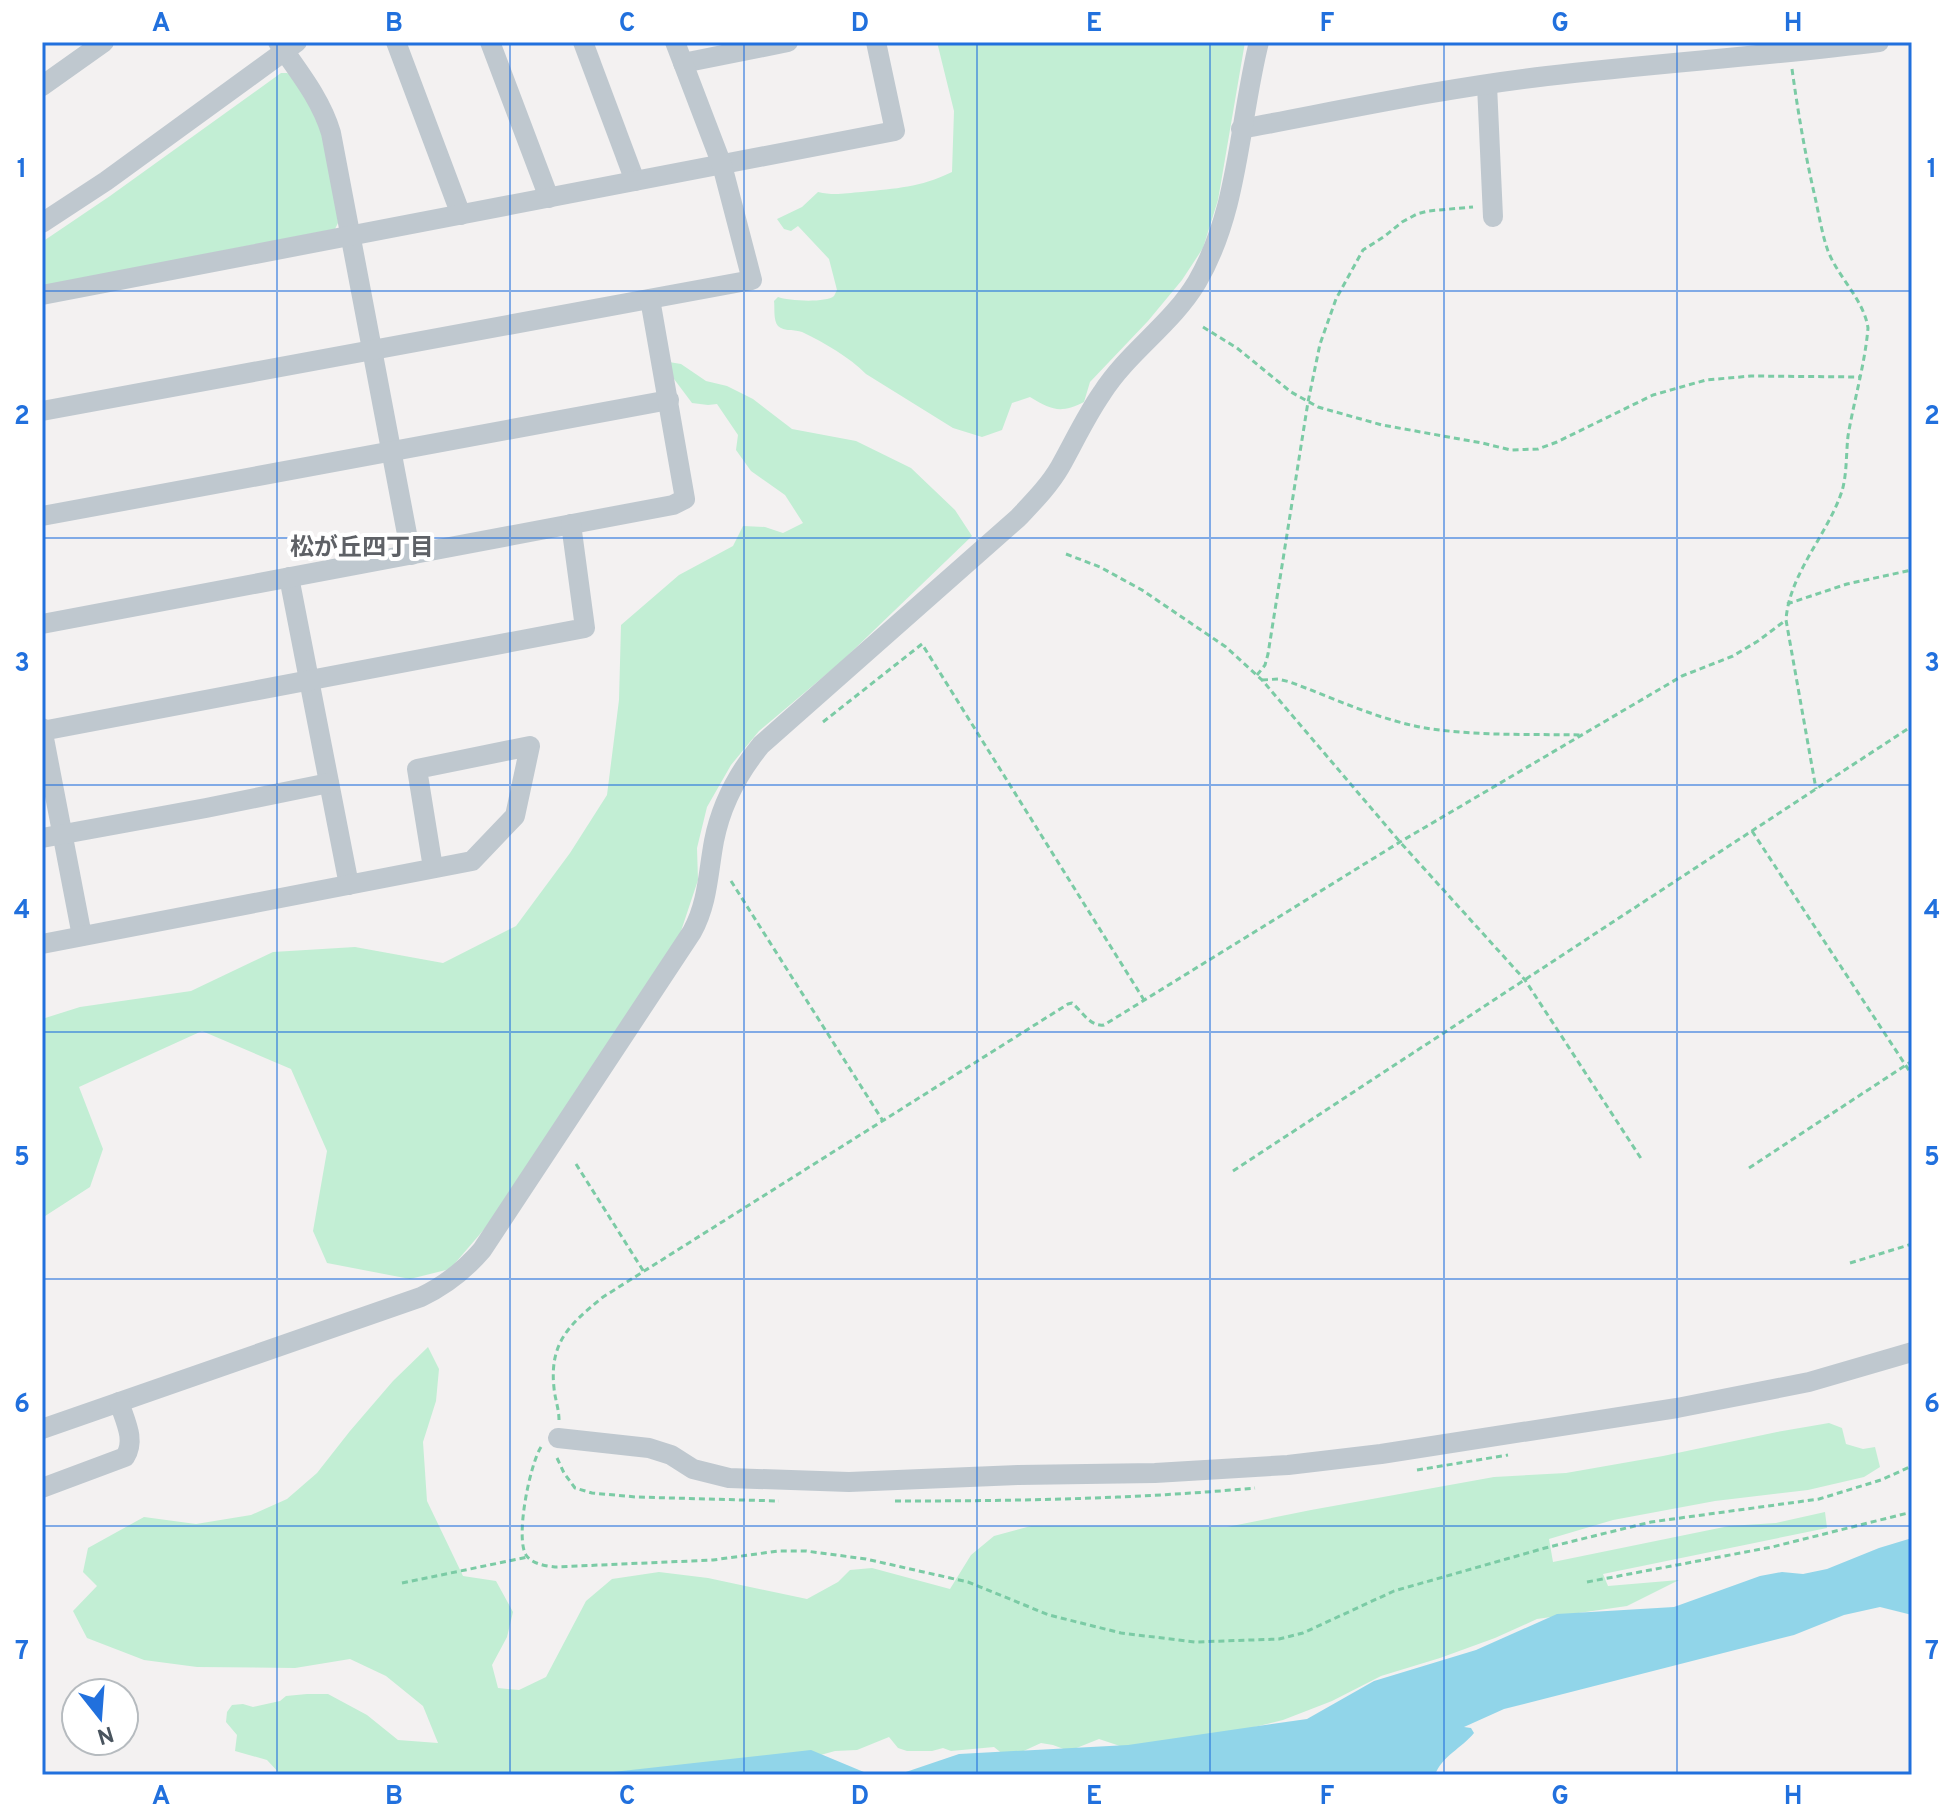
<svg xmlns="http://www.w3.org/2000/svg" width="1954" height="1817" font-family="Overpass,'Noto Sans JP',sans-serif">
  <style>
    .green { fill: #c2eed4 }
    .water { fill: #91d5e9 }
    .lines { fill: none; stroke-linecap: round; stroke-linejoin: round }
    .path { stroke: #7bcba5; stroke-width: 3; stroke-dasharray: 6 4; stroke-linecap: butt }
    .minor { stroke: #bfc8cf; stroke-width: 20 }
    .grid { fill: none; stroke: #2170dd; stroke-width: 2; stroke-opacity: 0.55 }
    .labels { text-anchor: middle; stroke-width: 8; stroke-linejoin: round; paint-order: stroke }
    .neighbourhood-label { font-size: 24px; font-weight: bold; fill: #5e6166; stroke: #fff }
    .neatline { fill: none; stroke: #2170dd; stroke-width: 3 }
    .grid-label { font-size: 26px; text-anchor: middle; font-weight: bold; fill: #2170dd }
  </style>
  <rect width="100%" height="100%" fill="#f3f1f1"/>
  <g class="green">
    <path d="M937,42H1245L1218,200L1203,248L1182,280L1148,321L1090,382L1084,402C1060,414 1052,410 1030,397L1012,403L1002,430L982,437L953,428L866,374C849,357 825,343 802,332C795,329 784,332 778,326C773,320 775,308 774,301L778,297C788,301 826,303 834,296C835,294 836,292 837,290L829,259L798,226L791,231L784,229L777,219L802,207L818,192C835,196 845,193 862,192C897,188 919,188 952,172L954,111Z"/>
    <path d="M281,73H287L291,75L311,103L323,132L339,221L335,229L42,286V242L110,196Z"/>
    <path d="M669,362L681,364L706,381L727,386L753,399L792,429L856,441L911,468L955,510L972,536L842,661L759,731L731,765L707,807L697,848L698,880L680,934L505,1205L450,1269L410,1279L327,1263L313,1231L327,1151L291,1069L202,1031L79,1087L103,1149L90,1187L42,1218V1019L80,1007L191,991L273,952L355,947L443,963L516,926L570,853L607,795L619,700L621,625L679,575L733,546L743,526L765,527L783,533L803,523L785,495L751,471L736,450L738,435L717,404L708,405L692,403L671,375Z"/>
    <path d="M428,1347L439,1369L436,1401L423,1442L427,1501L463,1576L496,1581L513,1612L507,1637L492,1665L498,1688L519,1690L546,1677L586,1601L612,1579L659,1572L708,1578L807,1599L838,1582L850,1570L872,1568L950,1589L971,1555L994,1536L1031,1526L1227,1527L1311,1510L1494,1477L1566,1473L1663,1456L1777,1432L1829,1423L1842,1428L1846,1444L1863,1449L1875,1447L1880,1467L1864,1477L1808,1490L1715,1501L1613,1520L1549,1539L1553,1562L1729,1526L1776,1523L1825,1512L1827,1528L1603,1574L1608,1586L1679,1580L1627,1606L1537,1619L1495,1638L1440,1658L1381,1676L1332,1701L1283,1720L1238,1731L1126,1748L1099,1739L1069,1751L1053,1745L1041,1743L1017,1754L1004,1755L994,1747L951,1751L943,1748L932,1751H907L898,1748L889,1737L857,1750L835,1751L773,1768L679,1775H281L267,1760L235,1751L237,1735L226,1722L227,1712L232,1705L243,1704L253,1707L280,1701L286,1696L307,1694H328L367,1715L398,1740L438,1743L423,1706L386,1676L350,1659L295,1668L197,1667L144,1660L87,1638L73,1611L97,1586L83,1572L88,1548L144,1517L196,1524L251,1515L287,1499L317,1473L350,1431L393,1381Z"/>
  </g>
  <g class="water">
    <path d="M1912,1538V1615L1880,1607L1844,1615L1794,1635L1504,1709L1464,1727L1471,1728L1474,1733C1462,1748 1442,1756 1435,1775H897L959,1754L1128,1745L1307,1719L1374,1681L1476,1650L1557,1614L1674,1607L1760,1576L1782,1572L1803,1574L1827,1569L1879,1548Z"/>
    <path d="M811,1750L871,1775H601L613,1772Z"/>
  </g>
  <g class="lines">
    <g class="path">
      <path d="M1792,69C1798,112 1805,154 1815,197C1819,215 1822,234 1828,251C1838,277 1864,300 1868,328C1865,364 1854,400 1848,436C1846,454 1847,474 1842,491C1828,534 1789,574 1786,620L1816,789"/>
      <path d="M1203,327L1237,348L1291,392L1318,407L1382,425L1482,443L1511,450L1538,449L1557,442L1653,395L1706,380L1751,376L1860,377"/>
      <path d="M1066,554L1100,567L1142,590L1226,647L1262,680L1400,842L1525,980L1642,1160"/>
      <path d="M1787,604L1847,584L1912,570"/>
      <path d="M1257,675L1265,665L1268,654L1308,402L1320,344L1336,299L1363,250L1385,236L1402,222L1417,214L1428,211L1473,207"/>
      <path d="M1262,680L1278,679L1290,682C1336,699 1383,722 1432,729C1481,736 1532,734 1581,735"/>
      <path d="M823,722L922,644L1144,1000"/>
      <path d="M1752,831L1912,1075"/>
      <path d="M731,881L883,1121"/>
      <path d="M576,1164L644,1272"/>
      <path d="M1749,1168L1912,1061"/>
      <path d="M1233,1171L1912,726"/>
      <path d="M1850,1263L1912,1244"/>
      <path d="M559,1420C559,1409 555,1399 554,1388C549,1342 570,1324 603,1297L1068,1004L1072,1003C1082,1011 1090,1027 1104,1025L1400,842L1682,676L1733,656L1758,641L1786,620"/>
      <path d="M541,1447C530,1464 515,1537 526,1555C532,1564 546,1566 555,1567L713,1560L778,1551H806L866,1559L968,1582L1049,1615L1121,1633L1195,1642L1279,1639L1303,1633L1394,1591L1545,1548L1651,1522L1819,1499L1881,1480L1912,1466"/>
      <path d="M557,1458L564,1473L575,1488L592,1493L636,1497L779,1501"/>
      <path d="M1417,1470L1508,1455"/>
      <path d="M895,1501C1015,1501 1135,1499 1255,1488"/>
      <path d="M1587,1582L1772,1547L1912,1512"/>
      <path d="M402,1583L528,1557"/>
    </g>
    <g class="minor">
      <path d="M278,42C298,71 321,99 331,133L411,555"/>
      <path d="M396,42L461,215"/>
      <path d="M490,42L549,198"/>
      <path d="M583,42L635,181"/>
      <path d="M683,63L788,42"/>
      <path d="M1487,85L1493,217"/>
      <path d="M42,86L104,42"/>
      <path d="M1241,129C1343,110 1444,88 1547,76C1657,63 1768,56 1879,42"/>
      <path d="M42,223L106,181L297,42"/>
      <path d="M42,295L895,131L876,42"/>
      <path d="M42,411L752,280L722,165L675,42"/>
      <path d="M42,516L669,400"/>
      <path d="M289,577L349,885"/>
      <path d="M42,624L673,505L685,499L650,299"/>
      <path d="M42,728L82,936"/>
      <path d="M42,731L585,628L571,524"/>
      <path d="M42,838L206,808L329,783"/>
      <path d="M42,944L472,861L515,816L530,746L417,769L433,868"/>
      <path d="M42,1429L421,1297C446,1285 464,1271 482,1250L692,932C708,903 708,873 714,841C721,805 738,773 761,745L1018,518C1033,502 1049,486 1060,467C1074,442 1086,416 1102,393C1128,352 1172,324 1197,282C1239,210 1239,121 1259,42"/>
      <path d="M558,1438L649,1448L671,1455L693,1469L729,1478L849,1482L1018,1475L1155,1473L1288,1465L1381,1454L1677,1408L1809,1382L1912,1352"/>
      <path d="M42,1488L125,1457C136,1440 125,1421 119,1402"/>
    </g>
  </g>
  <path class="grid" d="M277,42V1775M510,42V1775M744,42V1775M977,42V1775M1210,42V1775M1444,42V1775M1677,42V1775M42,291H1912M42,538H1912M42,785H1912M42,1032H1912M42,1279H1912M42,1526H1912"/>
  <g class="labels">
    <g class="neighbourhood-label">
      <text x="362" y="555">松が丘四丁目</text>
    </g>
  </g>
  <rect width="1954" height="1817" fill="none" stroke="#ffffff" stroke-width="88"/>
  <g transform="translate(100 1717) rotate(163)"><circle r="38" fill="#ffffff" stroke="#b6bbbf" stroke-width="2"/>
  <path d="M0-6L14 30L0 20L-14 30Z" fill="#2170dd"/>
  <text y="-12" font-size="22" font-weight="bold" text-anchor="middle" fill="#49545e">N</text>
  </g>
  <rect x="44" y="44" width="1866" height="1729" class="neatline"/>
  <g class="grid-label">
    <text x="161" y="31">A</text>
    <text x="394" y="31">B</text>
    <text x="627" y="31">C</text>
    <text x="860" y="31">D</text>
    <text x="1094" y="31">E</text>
    <text x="1327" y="31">F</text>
    <text x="1560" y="31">G</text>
    <text x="1793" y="31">H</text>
    <text x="22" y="177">1</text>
    <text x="1932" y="177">1</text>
    <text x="22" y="424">2</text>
    <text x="1932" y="424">2</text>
    <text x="22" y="671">3</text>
    <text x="1932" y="671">3</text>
    <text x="22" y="918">4</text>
    <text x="1932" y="918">4</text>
    <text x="22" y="1165">5</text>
    <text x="1932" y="1165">5</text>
    <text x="22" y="1412">6</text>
    <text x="1932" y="1412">6</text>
    <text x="22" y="1659">7</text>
    <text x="1932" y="1659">7</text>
    <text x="161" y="1804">A</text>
    <text x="394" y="1804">B</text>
    <text x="627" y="1804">C</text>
    <text x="860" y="1804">D</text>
    <text x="1094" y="1804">E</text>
    <text x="1327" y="1804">F</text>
    <text x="1560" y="1804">G</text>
    <text x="1793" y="1804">H</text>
  </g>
</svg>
